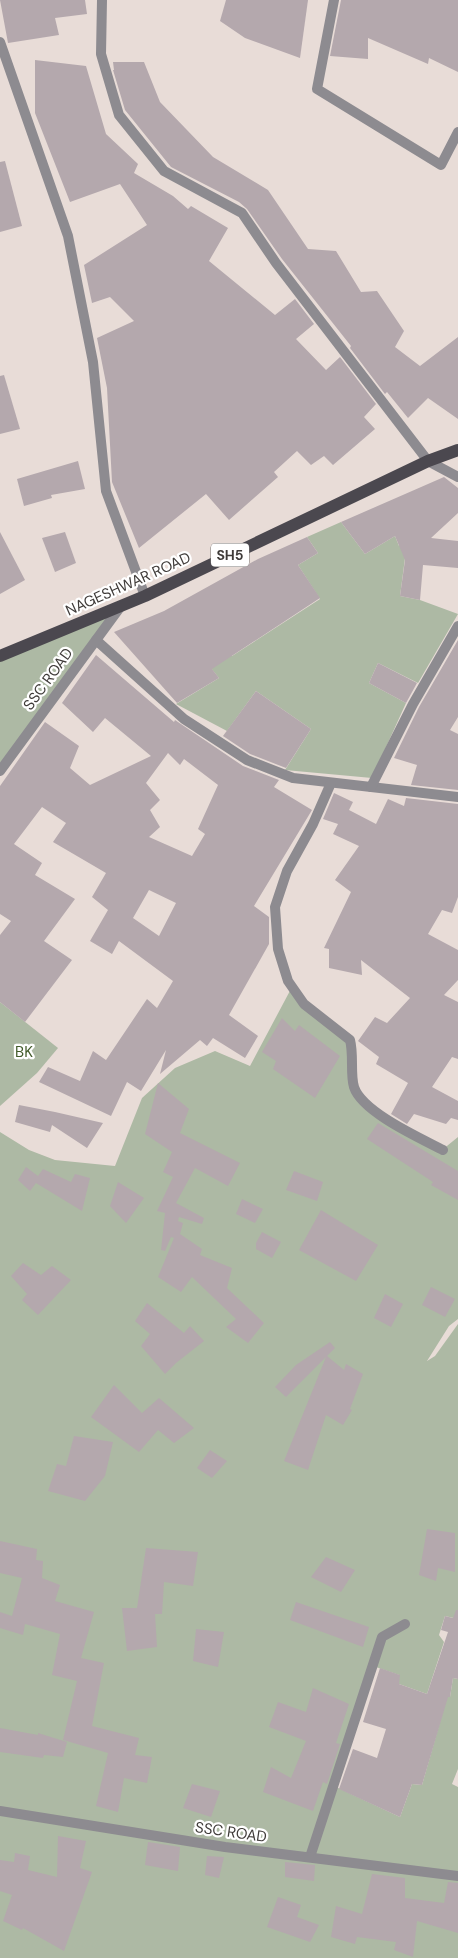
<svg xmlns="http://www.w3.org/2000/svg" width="458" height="1958" font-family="'DM Sans',sans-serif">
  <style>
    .green { fill: #adb9a4 }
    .building { fill: #b4a8ad; fill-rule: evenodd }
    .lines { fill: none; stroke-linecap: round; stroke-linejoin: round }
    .minor { stroke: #8d8b90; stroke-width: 10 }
    .tertiary { stroke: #8d8b90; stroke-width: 10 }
    .primary { stroke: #4b484f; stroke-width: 12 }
    .labels { text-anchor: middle; stroke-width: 4.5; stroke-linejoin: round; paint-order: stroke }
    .shield { fill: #fff; stroke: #797674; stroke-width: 1 }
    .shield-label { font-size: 14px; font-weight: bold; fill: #3f3b39 }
    .street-label { font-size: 15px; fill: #3f3b39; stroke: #fff }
    .park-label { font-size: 15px; fill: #425b2a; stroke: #fff }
  </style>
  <rect width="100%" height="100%" fill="#e8dcd7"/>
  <g class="green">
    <path d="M341,522L365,554L395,536L399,546L407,543L400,596L420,600L458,614L418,683L378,663L369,683L406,703L372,778L285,770L311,729L256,691L227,731L176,704L219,678L197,651L232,656L320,599L298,565L318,553L307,537Z"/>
    <path d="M121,606L0,775V656Z"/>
    <path d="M292,987L350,1040L354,1088L366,1104L442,1150L458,1137V1319L449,1326L427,1361L435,1356L458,1324V1619L445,1616L439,1635L444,1642L427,1694L399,1684V1675L373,1666L334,1786L400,1817L412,1784L422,1785L442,1715L437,1696L450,1697L453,1678L458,1679V1769L452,1784L458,1787V1958H0V1132L29,1150L55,1160L115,1166L142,1098L175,1068L215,1051L250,1066Z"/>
    <path d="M0,1002L58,1048L37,1073L0,1106Z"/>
  </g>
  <g class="building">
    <path d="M0,0H85L87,14L55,18L59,35L8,43Z"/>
    <path d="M226,0H308L300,58L245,38L220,21Z"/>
    <path d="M341,0H458V72L429,58L428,64L368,38V59L330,56Z"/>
    <path d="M35,60L86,66L106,134L138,164L134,173L173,196L188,209L191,206L228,228L209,261L275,315L295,299L314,324L296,339L326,370L340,357L376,404L364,417L375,429L333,465L324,456L311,465L297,451L274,472L278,477L229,520L206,494L139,548L112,482L107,388L97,338L134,321L110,297L92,303L84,265L147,225L120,184L70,202L35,113Z"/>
    <path d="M113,62H144L160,102L213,157L268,190L308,249L336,251L361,292L377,291L404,331L395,347L420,366L458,337V419L428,398L408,418L387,392L385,394L350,348L351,346L282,259L247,209L239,202L171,167L125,110L113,70H114Z"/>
    <path d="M5,161L22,226L0,232V162Z"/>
    <path d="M4,375L20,429L0,434V376Z"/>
    <path d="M78,461L85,489L51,495L52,498L24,506L17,479Z"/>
    <path d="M444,477L458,488V513L431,538L458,541V568L423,565L420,600L400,596L405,560L395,536L365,554L341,522Z"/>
    <path d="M0,532L25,580L0,594Z"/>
    <path d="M65,532L76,563L55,572L42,538Z"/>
    <path d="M307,537L318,553L298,565L320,598L212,669L219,678L177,703L114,632L164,611L258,559Z"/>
    <path d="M458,640V717L450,730L458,734V790L411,785L417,765L394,758L419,707Z"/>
    <path d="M96,655L174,722L175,720L243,766L279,780L274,787L312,810L254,906L269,917V944L229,1015L258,1036L245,1058L213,1038L207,1046L200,1040L160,1074L166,1050L141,1091L127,1082L111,1116L39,1082L48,1067L80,1081L93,1051L106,1060L147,999L157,1008L173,981L119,941L112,954L90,941L108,910L92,897L106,873L53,842L66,823L42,807L14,844L42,863L35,875L75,899L44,941L72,960L25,1022L0,1002V935L11,921L0,914V786L45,722L79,746L70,768L90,785L151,756L105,718L93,732L62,703ZM168,753L180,765L184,759L218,785L198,829L205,834L192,856L149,837L160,827L150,810L160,800L146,783ZM149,890L176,903L159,936L133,918Z"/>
    <path d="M378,663L417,683L406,703L369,683Z"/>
    <path d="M256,691L311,729L286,768L250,754L223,736Z"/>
    <path d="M334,793L353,802L349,810L376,824L388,799L404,806L406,798L458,804V897L452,913L442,910L428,934L458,950V980L444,995L458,1002V1059L452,1057L432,1087L458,1101V1120L451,1118L446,1124L414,1114L407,1124L391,1114L408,1083L376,1064L379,1057L358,1041L375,1017L387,1023L410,998L361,960L362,975L329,968V949L324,948L351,892L335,880L359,846L333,834L338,824L323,819Z"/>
    <path d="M282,1018L295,1031L299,1025L340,1056L315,1098L273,1069L276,1061L262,1052Z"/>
    <path d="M158,1083L189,1109L180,1133L240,1163L228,1186L195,1168L176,1203L204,1218L202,1224L179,1217L178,1221L183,1223L180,1234L202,1249L200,1255L232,1268L227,1288L264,1323L248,1343L226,1327L236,1319L192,1277L181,1292L158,1277L174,1238L171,1237L165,1251L161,1250L165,1213L157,1211L173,1177L163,1172L172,1152L145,1134Z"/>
    <path d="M19,1105L55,1112L103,1123L87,1148L52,1125L50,1132L15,1122Z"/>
    <path d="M378,1123L458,1171V1200L431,1185L433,1182L367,1139Z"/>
    <path d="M26,1167L38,1176L43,1169L71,1182L75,1174L90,1178L82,1211L36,1183L30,1191L18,1180Z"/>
    <path d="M294,1171L323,1182L317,1201L286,1190Z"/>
    <path d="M118,1182L144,1198L126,1223L110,1206Z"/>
    <path d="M242,1199L263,1209L255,1223L236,1214Z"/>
    <path d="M321,1210L378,1245L356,1281L299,1250Z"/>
    <path d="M262,1232L281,1242L272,1258L256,1249V1243Z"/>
    <path d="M23,1263L41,1275L52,1266L71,1280L38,1315L22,1300L27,1294L11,1276Z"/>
    <path d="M431,1287L455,1299L445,1317L422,1305Z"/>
    <path d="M385,1294L403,1304L391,1327L374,1318Z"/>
    <path d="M147,1303L184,1333L190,1326L204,1341L176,1363L165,1374L141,1346L150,1334L135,1321Z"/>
    <path d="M330,1342L335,1348L327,1356L344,1370L346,1364L363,1374L350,1409L352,1410L343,1425L326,1415L308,1470L284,1461L326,1357L286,1397L275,1387L296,1365Z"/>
    <path d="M114,1385L142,1413L159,1398L194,1428L174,1443L158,1430L139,1452L91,1417Z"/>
    <path d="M74,1436L113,1442L105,1476L85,1501L48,1491L57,1464L66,1466Z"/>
    <path d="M210,1450L227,1461L212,1478L197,1468Z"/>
    <path d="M427,1529L455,1533V1572L438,1568L436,1581L419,1575Z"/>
    <path d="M0,1541L37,1549L36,1560L43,1561L42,1578L60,1585L55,1601L94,1612L81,1658L104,1663L92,1726L139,1738L135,1755L152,1757L147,1783L124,1778L118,1812L96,1806L108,1753L63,1740L77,1681L52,1675L60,1634L25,1624L23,1635L0,1628V1612L12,1616L22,1578L0,1573Z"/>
    <path d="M146,1548L198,1552L193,1586L164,1582L162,1614H155L157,1647L127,1651L122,1608H137Z"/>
    <path d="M326,1557L355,1570L341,1592L311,1577Z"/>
    <path d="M296,1602L369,1627L363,1647L290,1620Z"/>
    <path d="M456,1610H458V1679L453,1678L450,1697H448L422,1785L412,1784L400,1817L339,1789L353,1749L377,1758L386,1729L363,1722L380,1668L400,1675L399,1684L427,1694L448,1632L441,1630L445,1616L453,1618Z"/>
    <path d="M196,1629L224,1632L218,1667L193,1661Z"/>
    <path d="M313,1688L349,1704L336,1743L340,1744L327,1784L323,1782L313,1811L263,1792L271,1767L291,1778L306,1741L269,1727L278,1702L306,1712Z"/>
    <path d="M0,1728L38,1735V1733L67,1742L63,1757L44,1755L43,1758L0,1752Z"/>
    <path d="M192,1784L220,1791L211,1817L183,1808Z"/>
    <path d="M58,1836L86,1841L80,1868L92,1872L64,1951L23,1928L22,1930L3,1921L12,1895L0,1891V1860L14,1862L15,1853L30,1856L28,1870L57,1877Z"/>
    <path d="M148,1842L180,1847L178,1871L145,1865Z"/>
    <path d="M207,1856L224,1857L219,1878L205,1875Z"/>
    <path d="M285,1862L315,1865L314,1881L285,1877Z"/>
    <path d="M372,1874L405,1878V1898L444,1903L448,1882L458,1883V1933L417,1921L413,1957L394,1950L396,1942L357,1937L355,1944L331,1937L336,1906L362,1914Z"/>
    <path d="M278,1897L301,1905L297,1917L319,1925L310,1942L267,1927Z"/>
  </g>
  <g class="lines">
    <g class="minor">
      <path d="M102,0L101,54L119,115L164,171L242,213L276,263L428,461L458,477"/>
      <path d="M334,0L317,89L441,165L458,132"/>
      <path d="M0,42L68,236L93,362L106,491L145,596"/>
      <path d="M96,640L184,719L247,760L293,778L458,797"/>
      <path d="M331,783L313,824L287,871L275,907L278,949L288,981L304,1004L350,1040C354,1055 350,1074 354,1087C362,1112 420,1138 443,1150"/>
      <path d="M371,787L413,704L458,626"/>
      <path d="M310,1857L382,1637L405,1624"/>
    </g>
    <g class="tertiary">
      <path d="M0,771L121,606"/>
      <path d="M0,1811L225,1847L458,1876"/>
    </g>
    <path class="primary" d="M0,656L145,596L428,461L458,450"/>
  </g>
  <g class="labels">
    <rect class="shield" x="211" y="543.5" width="38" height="23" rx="4"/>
    <g class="shield-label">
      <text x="230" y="560">SH5</text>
    </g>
    <g class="street-label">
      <text transform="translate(128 584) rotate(-24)" y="5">NAGESHWAR ROAD</text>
      <text transform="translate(48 679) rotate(-54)" y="5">SSC ROAD</text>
      <text transform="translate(231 1832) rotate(8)" y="5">SSC ROAD</text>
    </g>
    <g class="park-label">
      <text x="24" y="1057">BK</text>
    </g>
  </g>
</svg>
